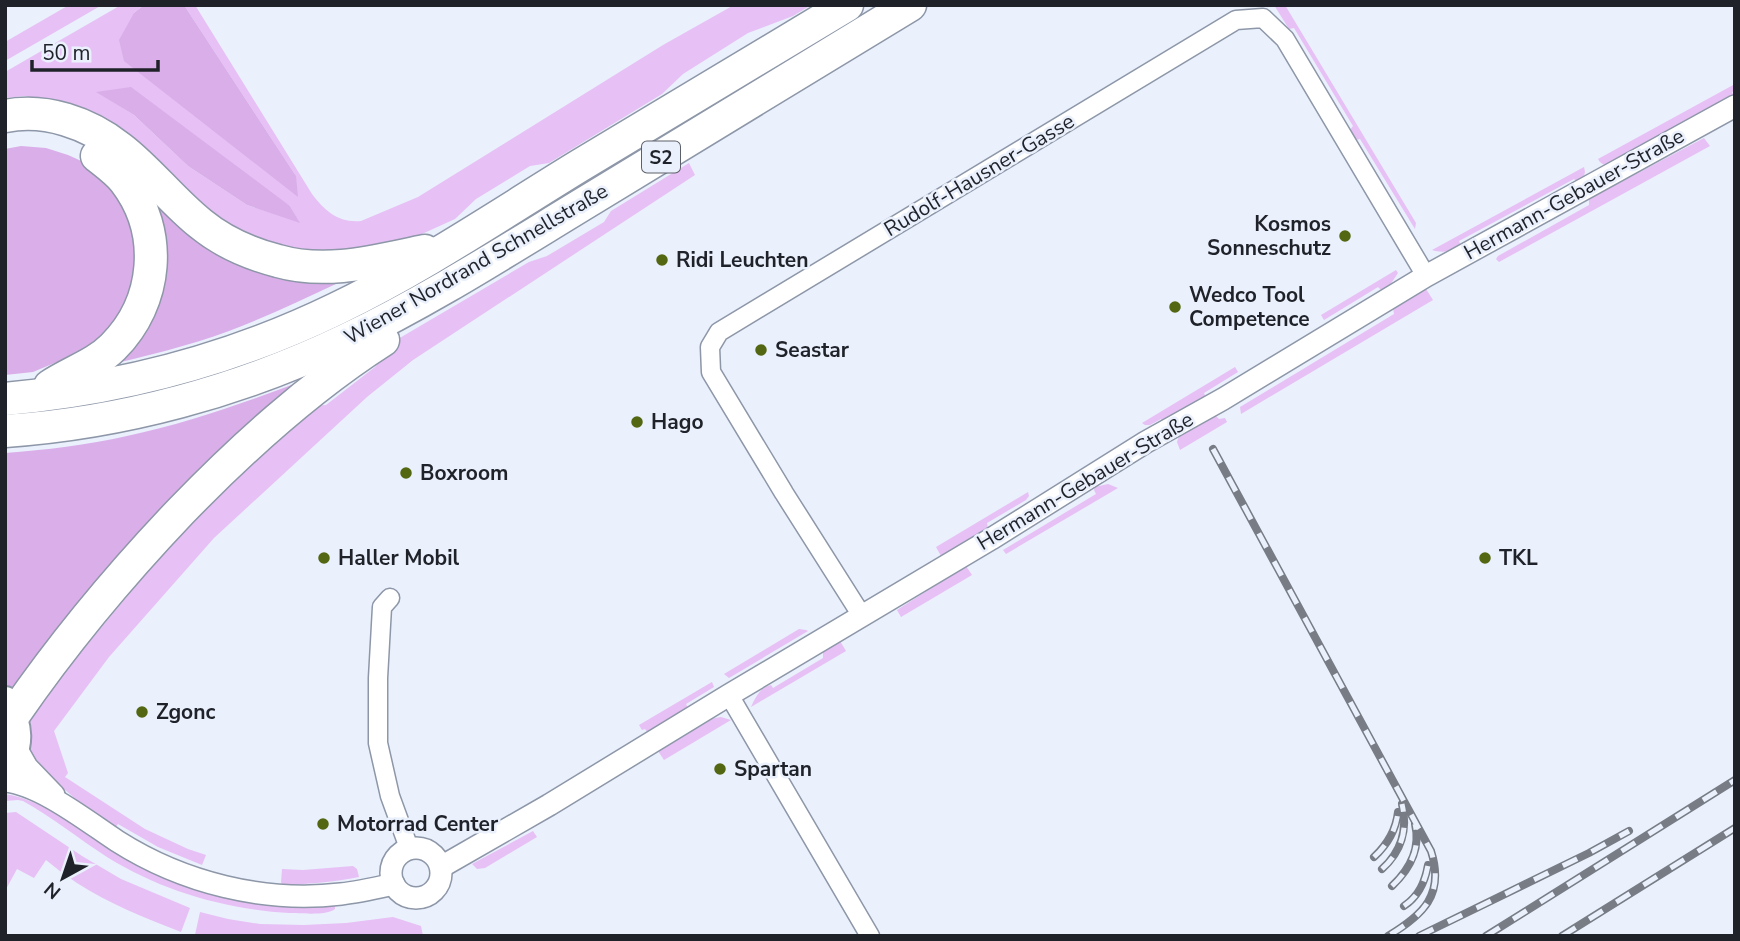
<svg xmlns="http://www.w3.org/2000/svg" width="1740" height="941" font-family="'Nunito Sans',sans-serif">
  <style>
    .green { fill: #e7c0f5; fill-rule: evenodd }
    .forest { fill: #daaee9 }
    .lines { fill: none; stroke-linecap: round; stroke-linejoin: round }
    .minor-casing { stroke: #8d97a8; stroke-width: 21 }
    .tertiary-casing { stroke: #8d97a8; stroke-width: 24 }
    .primary-casing { stroke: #8d97a8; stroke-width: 32 }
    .motorway-casing { stroke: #8d97a8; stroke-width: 35 }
    .minor { stroke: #fff; stroke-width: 18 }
    .tertiary { stroke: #fff; stroke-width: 21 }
    .primary { stroke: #fff; stroke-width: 28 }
    .motorway { stroke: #fff; stroke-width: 32 }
    .rail-casing { stroke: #777c85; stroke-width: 8 }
    .rail { stroke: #eaf0fc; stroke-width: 5; stroke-dasharray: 16; stroke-linecap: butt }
    .poi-dot { fill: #536611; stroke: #eaf0fc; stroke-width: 2.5 }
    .labels { text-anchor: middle; stroke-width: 5; stroke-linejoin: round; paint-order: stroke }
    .shield { fill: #eaf0fc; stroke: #5c6068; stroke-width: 2 }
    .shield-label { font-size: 19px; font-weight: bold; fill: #1f2229 }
    .street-label { font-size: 21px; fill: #1f2229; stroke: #eaf0fc }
    .poi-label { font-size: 21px; font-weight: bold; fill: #1f2229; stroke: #eaf0fc; text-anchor: start }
  </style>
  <rect width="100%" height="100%" fill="#eaf0fc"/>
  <g class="green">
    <path d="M69,5H102L5,61V42Z"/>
    <path d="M121,5H144L134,13L296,176L184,5H195L312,194C325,211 338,223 361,221L418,197L663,45L734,5H811L793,16L748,33L683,74L662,94L549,163L530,166L476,199L455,219L402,243L305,255L230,229L62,104L25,96L5,98V72ZM97,92L290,206L299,222L247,205L188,166L134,115Z"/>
    <path d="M1274,5H1285L1416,223L1415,229L1360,139L1356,140L1350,130L1353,126L1294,28L1289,29Z"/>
    <path d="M1735,84V91L1732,92L1734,96L1607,165C1603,165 1600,163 1598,159Z"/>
    <path d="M1704,138L1710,146L1499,262L1496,259L1498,256L1589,205V199Z"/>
    <path d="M689,163L695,175L413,360L367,397L214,538L109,657L54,731L68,773L65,777L145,829L188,849L206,855L202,865L158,847L118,824L115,828L92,813L36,765L29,754L27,720L68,659L80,653L129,594L145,569L193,517L311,406L326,405L375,367L398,339L529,262L547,256L604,222L611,211Z"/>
    <path d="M1584,167L1585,172L1583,180L1578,183L1574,179L1459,241L1461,246C1453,252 1441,253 1432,250Z"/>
    <path d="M1396,270L1398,273L1388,288L1382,291L1378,287L1324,320L1321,315Z"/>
    <path d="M1426,289L1433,300L1241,414L1240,407L1394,314L1393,308Z"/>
    <path d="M1235,367L1238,372L1204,393L1206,398L1163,423L1161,419L1150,425H1145L1142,423Z"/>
    <path d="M1215,415L1219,419L1225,418L1227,422L1180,450L1177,442L1179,436Z"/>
    <path d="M1108,484L1118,488L1006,554L1003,550L1096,494L1094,490L1095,487Z"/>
    <path d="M1028,492L1029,496L1026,500L987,523L988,529L941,556L936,547Z"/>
    <path d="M966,566L972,575L901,617L897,610Z"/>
    <path d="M799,629L806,630L808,631L729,678L724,674Z"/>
    <path d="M840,641L846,651L751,707C755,698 760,687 771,685L773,688L823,658V651Z"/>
    <path d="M712,682L714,687L686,704L688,708L648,733L645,729L642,730L639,725Z"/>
    <path d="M721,717L731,720L664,760L658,751L710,719Z"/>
    <path d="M5,794C54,802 90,841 132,863C193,897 266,910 335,906V909C327,916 300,913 289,913C224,909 162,891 107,857C79,839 52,817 23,801L18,800L5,801Z"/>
    <path d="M16,812L82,856L121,879L190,908L181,932C146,918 109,904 77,883C66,876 56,868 46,860L34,878L17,869L5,891V813Z"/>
    <path d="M533,831L537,837L485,868L477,869L472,864Z"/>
    <path d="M353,866L357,869L359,877C334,882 310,884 284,885L282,884L281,882L282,869L303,870Z"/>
    <path d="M200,912L228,919L260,924L304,925L346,923L393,917L421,926L423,936H196L195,935Z"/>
  </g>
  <g class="forest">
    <path d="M144,5H184L296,176L298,197L124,61L119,40L134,13Z"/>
    <path d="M131,87L290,206L300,223L247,205L188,166L134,115L96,92Z"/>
    <path d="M21,146L46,148L68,155L88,164L108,180L131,219L138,271L126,310L95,346L33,372L5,375V149Z"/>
    <path d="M141,189L335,277L338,283C302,300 266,317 229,331C188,346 146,356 104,366L132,337Z"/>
    <path d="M310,378L14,693L5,685V453C46,450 87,445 127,436C189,423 250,401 310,378Z"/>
  </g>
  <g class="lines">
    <g class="minor-casing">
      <g id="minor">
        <path d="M390,598L382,607L378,678V743L390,796L409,848"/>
        <path d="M862,616L784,493L711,372L710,347L719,332L1236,20L1263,18L1285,39L1426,276"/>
        <path d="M729,695L870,936"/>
      </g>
    </g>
    <g class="tertiary-casing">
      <g id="tertiary">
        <path d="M15,746L27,767L54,795"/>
        <path d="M5,781C40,784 88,822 117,841C183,883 264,903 341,894C359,892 376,888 394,884"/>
        <circle cx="416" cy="873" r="25"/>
        <path d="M441,867L549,805L729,695L991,539L1146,442L1223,399L1426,276L1735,106"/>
      </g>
    </g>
    <g class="primary-casing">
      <path id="primary" d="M5,701C19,726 21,745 5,770"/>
    </g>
    <g class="motorway-casing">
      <g id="motorway">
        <path d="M5,116C46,108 88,123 120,148C149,170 172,201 201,224C223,242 251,254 278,261C327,275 376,261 425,251"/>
        <path d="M50,386C71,372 95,365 113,347C158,302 164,232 125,181C117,171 107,164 97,156"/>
        <path d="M5,399C119,389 233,359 336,309C421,268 499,215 579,166C668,112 758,59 847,5"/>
        <path d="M5,431C122,423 240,391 346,340C432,299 512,247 593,198C699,133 805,69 910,5"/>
        <path d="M13,716C64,642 119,576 181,511C243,447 308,388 383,340"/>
      </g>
    </g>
    <use href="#minor" class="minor"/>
    <use href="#tertiary" class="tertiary"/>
    <use href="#primary" class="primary"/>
    <use href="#motorway" class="motorway"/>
    <g class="rail-casing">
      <g id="rail">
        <path d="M1213,449L1431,851C1445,895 1423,915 1388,936"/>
        <path d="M1374,857C1388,844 1396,830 1398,812"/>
        <path d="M1382,869C1402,851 1408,830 1402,804"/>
        <path d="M1392,886C1410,869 1421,849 1415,824"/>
        <path d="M1404,906C1419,896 1425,882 1428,865"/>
        <path d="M1419,936L1589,853L1629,831"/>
        <path d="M1486,936L1735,780"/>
        <path d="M1562,936L1735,828"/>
      </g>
    </g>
    <use href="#rail" class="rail"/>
  </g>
  <g class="poi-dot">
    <circle cx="1345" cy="236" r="7"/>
    <circle cx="662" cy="260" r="7"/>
    <circle cx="1175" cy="307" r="7"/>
    <circle cx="761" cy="350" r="7"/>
    <circle cx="637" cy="422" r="7"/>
    <circle cx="406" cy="473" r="7"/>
    <circle cx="324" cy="558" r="7"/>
    <circle cx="1485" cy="558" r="7"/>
    <circle cx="142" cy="712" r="7"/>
    <circle cx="720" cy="769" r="7"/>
    <circle cx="323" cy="824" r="7"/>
  </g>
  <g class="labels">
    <rect class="shield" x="642" y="141.5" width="38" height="31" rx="5"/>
    <g class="shield-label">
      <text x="661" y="164">S2</text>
    </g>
    <g class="street-label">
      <text transform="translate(979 175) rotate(-31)" y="7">Rudolf-Hausner-Gasse</text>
      <text transform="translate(1574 194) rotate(-29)" y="7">Hermann-Gebauer-Straße</text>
      <text transform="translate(476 264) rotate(-30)" y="7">Wiener Nordrand Schnellstraße</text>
      <text transform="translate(1085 481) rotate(-31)" y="7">Hermann-Gebauer-Straße</text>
    </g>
    <g class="poi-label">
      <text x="1331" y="231" text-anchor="end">Kosmos<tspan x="1331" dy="24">Sonneschutz</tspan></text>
      <text x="676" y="267">Ridi Leuchten</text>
      <text x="1189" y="302">Wedco Tool<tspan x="1189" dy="24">Competence</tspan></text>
      <text x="775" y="357">Seastar</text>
      <text x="651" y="429">Hago</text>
      <text x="420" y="480">Boxroom</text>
      <text x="338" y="565">Haller Mobil</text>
      <text x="1499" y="565">TKL</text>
      <text x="156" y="719">Zgonc</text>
      <text x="734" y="776">Spartan</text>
      <text x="337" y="831">Motorrad Center</text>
    </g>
  </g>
  <rect width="1740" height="941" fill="none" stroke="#1f2229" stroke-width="14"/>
  <g transform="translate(63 878) rotate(220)" stroke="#eaf0fc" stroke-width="5" paint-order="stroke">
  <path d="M0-5L12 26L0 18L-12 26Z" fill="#1f2229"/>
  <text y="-10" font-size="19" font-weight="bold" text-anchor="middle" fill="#1f2229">N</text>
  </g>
  <path d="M32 60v10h126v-10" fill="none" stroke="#1f2229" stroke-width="3.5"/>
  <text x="42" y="60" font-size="21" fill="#1f2229" stroke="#eaf0fc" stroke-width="5" paint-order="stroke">50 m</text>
</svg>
